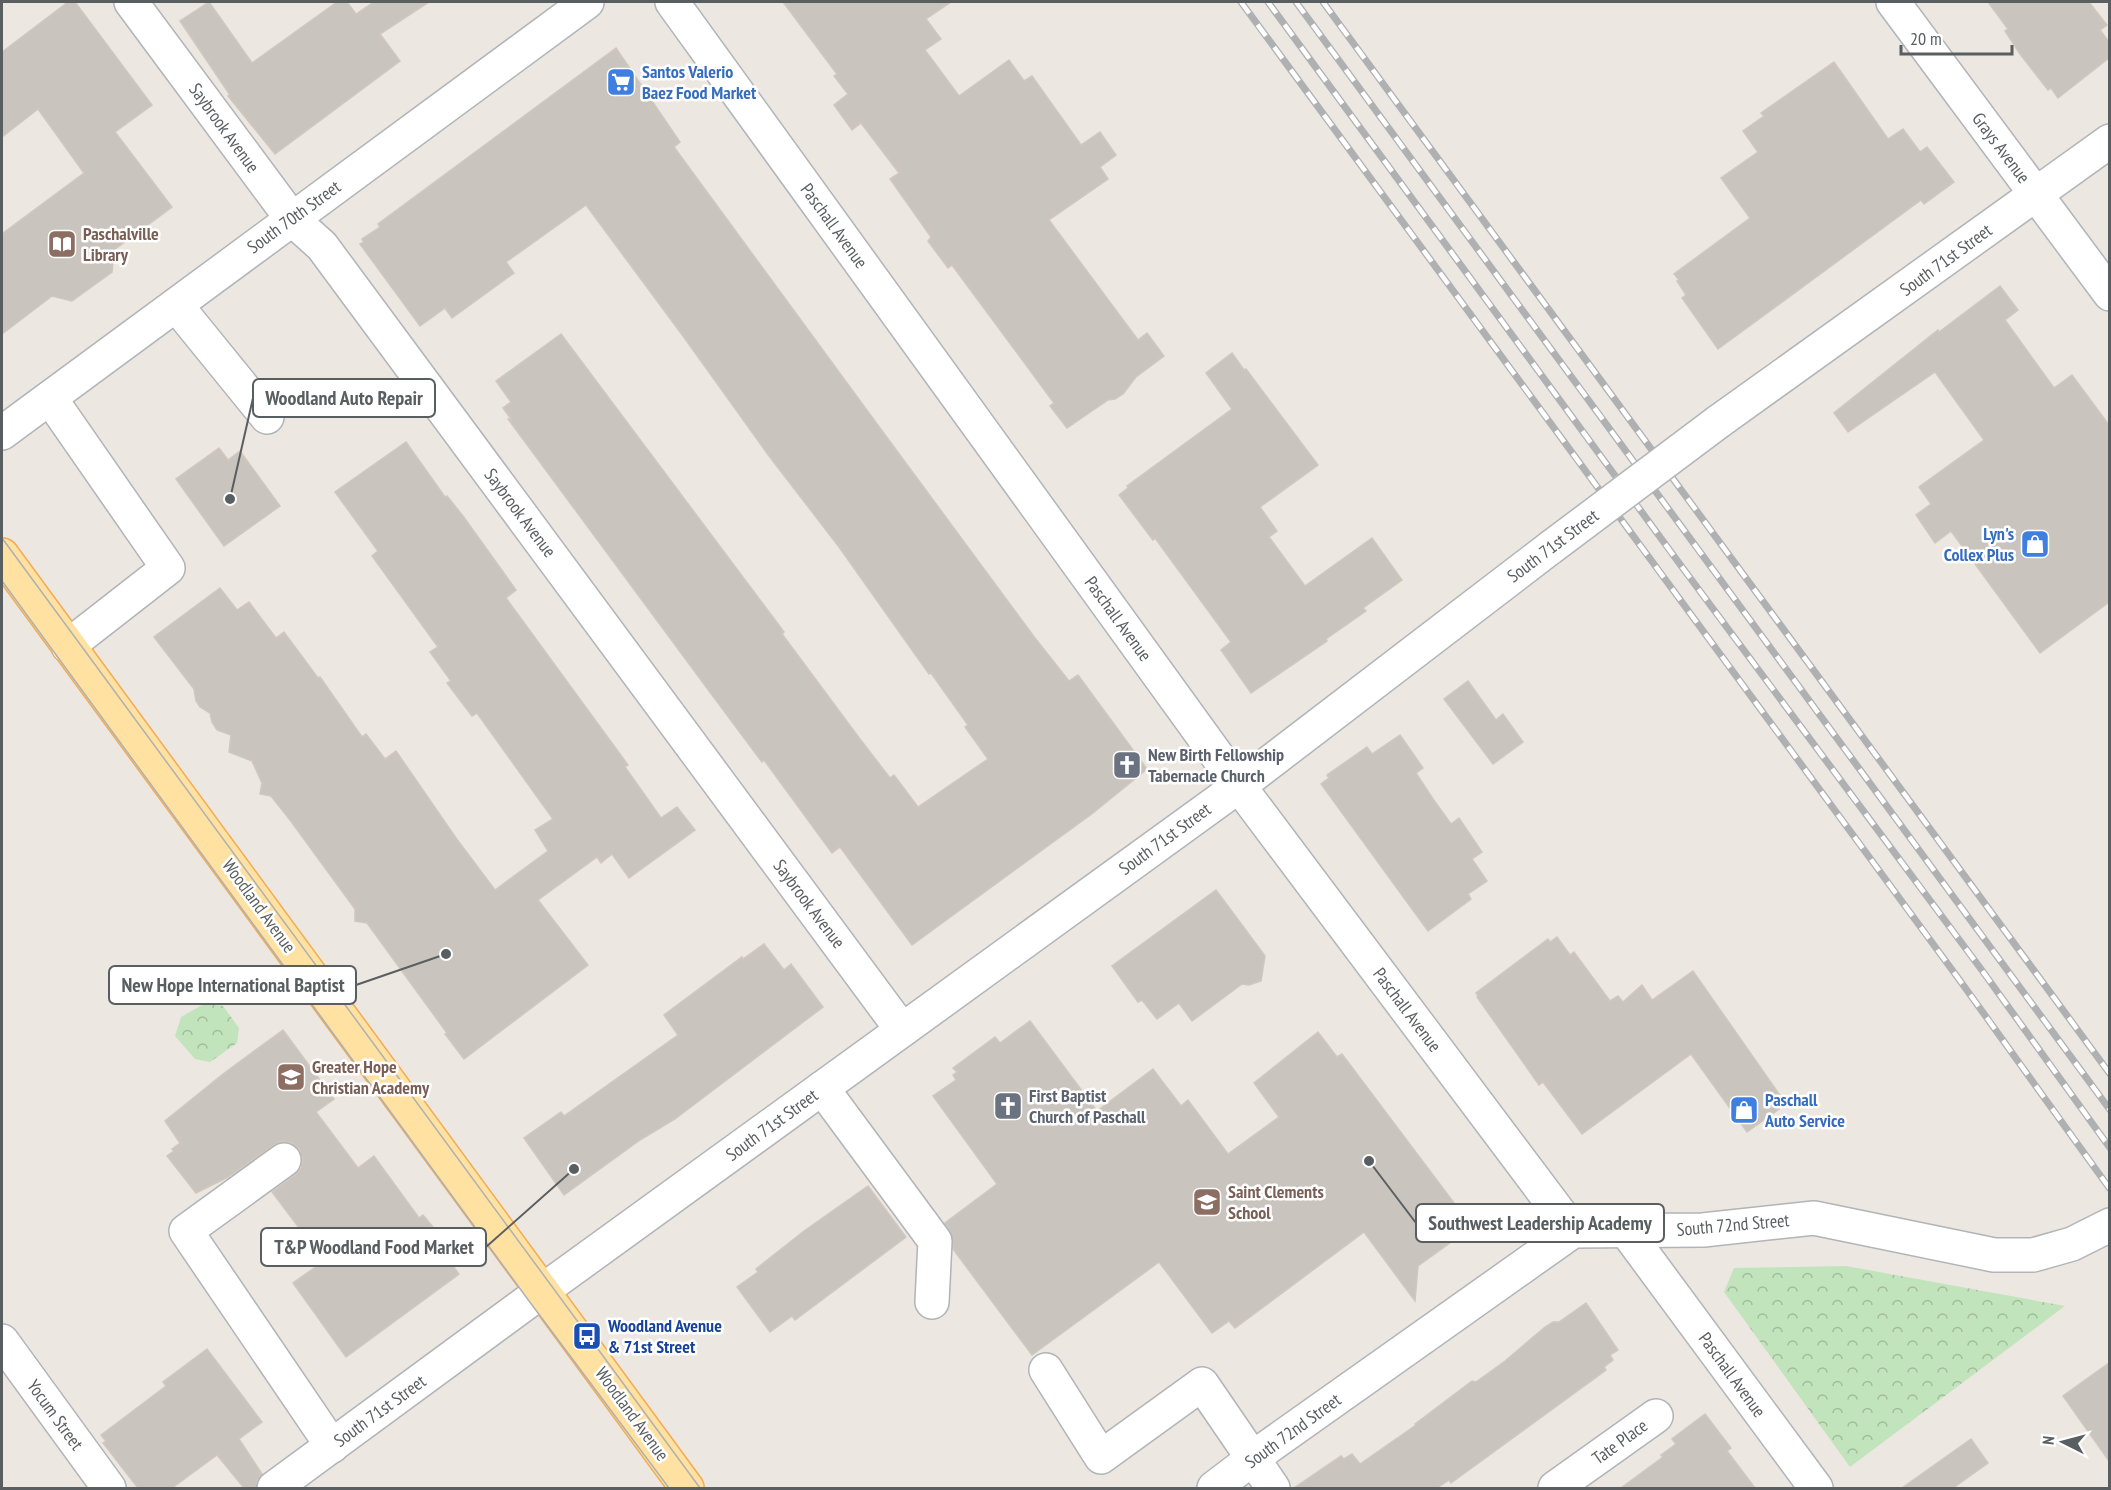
<svg xmlns="http://www.w3.org/2000/svg" width="2111" height="1490" font-family="'PT Sans Narrow',sans-serif">
  <style>
    .park { fill: url(#park-crowns) }
    .building { fill: #cac4be; stroke: #d0c8be; stroke-width: 1.5 }
    .lines { fill: none; stroke-linecap: round; stroke-linejoin: round }
    .minor-casing { stroke: #b1b4b8; stroke-width: 36 }
    .major-casing { stroke: #f1ac54; stroke-width: 36 }
    .minor { stroke: #fff; stroke-width: 33 }
    .major { stroke: #ffe1a2; stroke-width: 33 }
    .tram { stroke: #afb0b1; stroke-width: 1.5 }
    .rail-casing { stroke: #afb0b1; stroke-width: 7 }
    .rail { stroke: #fff; stroke-width: 4.5; stroke-dasharray: 14; stroke-linecap: butt }
    .minor-bridge-casing { stroke: #b1b4b8; stroke-width: 36; stroke-linecap: butt }
    .minor-bridge { stroke: #fff; stroke-width: 33 }
    .labels { text-anchor: middle; stroke-width: 5; stroke-linejoin: round; paint-order: stroke }
    .shop-label { font-size: 18px; font-weight: bold; fill: #366cbe; stroke: #fff; text-anchor: start }
    .street-label { font-size: 18px; fill: #595e61; stroke: #fff }
    .education-label { font-size: 18px; font-weight: bold; fill: #785e54; stroke: #fff; text-anchor: start }
    .worship-label { font-size: 18px; font-weight: bold; fill: #5b616d; stroke: #fff; text-anchor: start }
    .transit-label { font-size: 18px; font-weight: bold; fill: #164399; stroke: #fff; text-anchor: start }
    .leader { fill: none; stroke: #595e61; stroke-width: 2 }
    .callout-dot { fill: #595e61; stroke: #fff; stroke-width: 2 }
    .callout { fill: #fff; stroke: #595e61; stroke-width: 2 }
    .callout-label { font-size: 20px; text-anchor: middle; font-weight: bold; fill: #595e61 }
  </style>
  <defs>
    <pattern id="park-crowns" width="20" height="18" patternUnits="userSpaceOnUse" patternTransform="scale(1.5)"><rect width="20" height="18" fill="#c2e4bc"/><path d="M2 6a3 3 0 1 1 6 0M12 15a3 3 0 1 1 6 0" fill="none" stroke="#a1bc9c"/></pattern>
  </defs>
  <rect width="100%" height="100%" fill="#ece7e0"/>
  <g class="park">
    <path d="M204,1004L223,1006L239,1028L237,1043L210,1062L195,1059L175,1036L181,1017Z"/>
    <path d="M1846,1266L2065,1306L1850,1467L1724,1292L1734,1268Z"/>
  </g>
  <g class="building">
    <path d="M68,2H75L152,105L115,132L172,207L114,250L112,272L72,301L52,296L2,334V234L84,173L38,109L2,137V52Z"/>
    <path d="M209,2L252,63L337,2H347L356,14L374,2H429L380,34L400,61L275,154L228,96L230,95L180,21Z"/>
    <path d="M783,2H951L926,19L941,39L925,50L959,96L1009,60L1024,81L1032,76L1081,145L1100,132L1116,155L1100,167L1108,179L1049,220L1138,340L1147,333L1164,356L1136,377L1123,394L1115,399L1108,400L1067,428L1050,406L1054,403L952,265L948,268L928,241L931,237L890,179L899,173L861,123L852,130L834,105L848,94L834,76L837,74Z"/>
    <path d="M1988,2H2089L2107,25L2100,30L2109,42V58L2058,98L2051,88L2048,90L2020,54L2005,31L2008,29Z"/>
    <path d="M616,48L680,142L674,147L880,428L1035,638L1069,681L1078,675L1147,769L1093,813L912,945L840,847L832,853L764,760L762,762L715,699L508,419H511L503,408L511,402L496,381L561,334L784,632L782,634L860,739L890,778L894,775L918,807L988,759L965,727L968,725L931,673L929,674L839,547L769,456L683,336L586,205L506,262L514,273L452,318L445,308L420,326L360,244L364,242L362,239L380,227L378,224Z"/>
    <path d="M1834,62L1888,139L1903,129L1920,152L1927,147L1954,182L1924,204L1921,200L1718,349L1682,298L1686,295L1677,281L1679,280L1674,274L1750,218L1721,178L1758,152L1743,131L1764,116L1761,113Z"/>
    <path d="M2000,286L2018,310L2005,320L2054,388L2072,375L2109,425V602L2040,653L1951,531L1935,543L1916,515L1931,504L1919,487L1984,440L1935,372L1848,432L1834,413L1938,330L1939,332Z"/>
    <path d="M1232,353L1244,370L1246,369L1318,465L1260,507L1277,531L1269,537L1305,586L1372,538L1402,580L1363,608L1366,611L1326,639L1327,641L1251,693L1221,650L1231,642L1155,538L1153,540L1119,495L1128,488L1127,486L1232,409L1206,373Z"/>
    <path d="M406,442L445,497L447,496L463,516L516,590L506,598L628,765L625,767L661,818L677,807L695,830L629,878L612,854L601,863L597,857L538,900L588,965L464,1059L445,1034L447,1033L367,923L355,921V909L290,820L271,796L260,794L262,783L252,761L229,752L231,735L217,730L212,722L210,713L200,707L196,701L194,689L154,637L220,588L237,610L249,602L276,638L284,632L318,678L320,677L362,737L366,734L385,759L396,751L456,838L495,890L548,851L535,830L553,819L477,713L472,716L447,683L451,681L430,652L438,647L372,556L378,551L335,492Z"/>
    <path d="M219,448L228,460L240,451L280,506L224,546L176,479Z"/>
    <path d="M1468,681L1496,720L1503,714L1523,742L1493,764L1444,699Z"/>
    <path d="M1400,735L1423,768L1416,773L1433,799L1451,824L1459,818L1482,852L1472,859L1487,881L1468,894L1471,899L1428,931L1321,784L1329,778L1327,775L1367,747L1372,754Z"/>
    <path d="M1216,890L1265,956L1261,981L1249,985L1242,984L1192,1021L1179,1003L1157,1019L1142,1000L1138,1002L1112,966Z"/>
    <path d="M1557,937L1570,955L1574,952L1610,1001L1618,996L1623,1002L1642,985L1652,1000L1693,971L1786,1104L1747,1132L1691,1054L1582,1134L1543,1082L1539,1085L1477,997L1478,996L1476,993L1548,939L1550,942Z"/>
    <path d="M764,944L784,970L791,964L823,1007L675,1119L640,1140L564,1195L524,1138L561,1112L564,1116L678,1035L664,1015L742,957L743,959Z"/>
    <path d="M1030,1021L1097,1111L1153,1069L1181,1106L1188,1100L1228,1154L1279,1117L1254,1083L1318,1032L1337,1057L1342,1054L1454,1203L1448,1209L1465,1232L1418,1266L1415,1301L1364,1232L1235,1328L1229,1321L1212,1333L1159,1262L1032,1355L953,1249L950,1231L945,1223L997,1184L933,1096L956,1080L953,1075L957,1072L953,1068L995,1037L1000,1043Z"/>
    <path d="M283,1030L334,1099L316,1112L358,1168L374,1156L419,1218L423,1215L442,1238L436,1243L459,1274L346,1357L293,1283L324,1261L272,1192L295,1175L301,1168L303,1159L299,1149L291,1143L283,1141L274,1145L228,1177L196,1193L167,1156L174,1151L172,1149L180,1143L165,1121L223,1074Z"/>
    <path d="M868,1186L906,1237L795,1320L792,1316L770,1332L737,1287L758,1272L756,1269L804,1231Z"/>
    <path d="M1586,1303L1618,1350L1610,1355L1613,1360L1604,1367L1606,1370L1451,1483L1449,1480L1437,1488H1294L1341,1456L1344,1459L1352,1454L1360,1464L1416,1425L1415,1424L1472,1381L1476,1382L1505,1361L1545,1327L1553,1322H1559Z"/>
    <path d="M207,1349L262,1422L239,1439L262,1474L257,1481L256,1488H244L217,1455L172,1488H138L103,1443L106,1441L101,1435L166,1386L163,1382Z"/>
    <path d="M2109,1363V1461L2063,1396Z"/>
    <path d="M1705,1414L1731,1448L1727,1451L1755,1488H1621L1663,1457L1661,1455L1676,1444L1672,1439Z"/>
    <path d="M1971,1439L1988,1463L1953,1488H1902Z"/>
  </g>
  <g class="lines">
    <g class="minor-casing">
      <g id="minor">
        <path d="M131,2L292,219L322,246L902,1030"/>
        <path d="M672,2L1239,786L1573,1231"/>
        <path d="M1893,2L2110,294"/>
        <path d="M176,305L267,417"/>
        <path d="M50,398L168,568L68,646"/>
        <path d="M1718,422L2110,141"/>
        <path d="M2,433L587,2"/>
        <path d="M822,1088L935,1241L932,1302"/>
        <path d="M284,1160L186,1231L332,1446"/>
        <path d="M1627,1232L1816,1488"/>
        <path d="M2,1341L109,1488"/>
        <path d="M1046,1370L1101,1457L1202,1384L1273,1488"/>
        <path d="M274,1488L549,1286L1239,786L1550,548"/>
        <path d="M1214,1488L1268,1447L1573,1231L1703,1230L1814,1218L1994,1255H2033L2072,1244L2110,1225"/>
        <path d="M1555,1488L1656,1416"/>
      </g>
    </g>
    <g class="major-casing">
      <path id="major" d="M2,555L687,1488"/>
    </g>
    <use href="#minor" class="minor"/>
    <use href="#major" class="major"/>
    <g class="tram">
      <path d="M2,538L700,1488"/>
      <path d="M2,581L529,1301L669,1488"/>
    </g>
    <g class="rail-casing">
      <g id="rail">
        <path d="M1241,2L1961,982L2110,1189"/>
        <path d="M1268,2L1682,567L1981,969L2110,1148"/>
        <path d="M1296,2L2110,1110"/>
        <path d="M1323,2L2110,1074"/>
      </g>
    </g>
    <use href="#rail" class="rail"/>
    <g class="minor-bridge-casing">
      <path id="minor-bridge" d="M1550,548L1718,422"/>
    </g>
    <use href="#minor-bridge" class="minor-bridge"/>
  </g>
  <defs>
    <g id="supermarket-square" transform="scale(1.5)"><rect x="-9" y="-9" width="18" height="18" rx="4" fill="#3f7fe0" stroke="#fff"/><path d="M-6-5.5h2.5l.6 2H6L4.5 2H-2.5L-4.4-4H-6ZM-1.5 3.2a1.3 1.3 0 1 0 .1 0ZM3 3.2a1.3 1.3 0 1 0 .1 0Z" fill="#fff"/></g>
    <g id="library-square" transform="scale(1.5)"><rect x="-9" y="-9" width="18" height="18" rx="4" fill="#8d6e63" stroke="#fff"/><path d="M-6-4Q-3-5.5-.7-3.5V5Q-3 3-6 4ZM6-4Q3-5.5 .7-3.5V5Q3 3 6 4Z" fill="#fff"/></g>
    <g id="shop-square" transform="scale(1.5)"><rect x="-9" y="-9" width="18" height="18" rx="4" fill="#3f7fe0" stroke="#fff"/><path d="M-5-2.5h2.3a2.7 3.5 0 0 1 5.4 0H5L5.5 6h-11ZM-1.5-2.5h3a1.5 2.3 0 0 0-3 0Z" fill="#fff"/></g>
    <g id="church-square" transform="scale(1.5)"><rect x="-9" y="-9" width="18" height="18" rx="4" fill="#6b7280" stroke="#fff"/><path d="M-1.2-6h2.4v3.5h3.3v2.4h-3.3V6h-2.4V-.1h-3.3v-2.4h3.3Z" fill="#fff"/></g>
    <g id="school-square" transform="scale(1.5)"><rect x="-9" y="-9" width="18" height="18" rx="4" fill="#8d6e63" stroke="#fff"/><path d="M0-5L7-2L0 1L-7-2ZM-4 1L0 2.5L4 1V4Q0 6-4 4Z" fill="#fff"/></g>
    <g id="bus-square" transform="scale(1.5)"><rect x="-9" y="-9" width="18" height="18" rx="4" fill="#1a4fb4" stroke="#fff"/><path d="M-5-6H5V4H4V6H2V4H-2V6H-4V4H-5ZM-3.5-4V0h7V-4ZM-3.5 1.2v1.5H-2V1.2ZM2 1.2v1.5H3.5V1.2Z" fill="#fff"/></g>
  </defs>
  <g fill-rule="evenodd">
    <use href="#supermarket-square" x="621" y="82"/>
    <use href="#library-square" x="62" y="244"/>
    <use href="#shop-square" x="2035" y="544"/>
    <use href="#church-square" x="1127" y="765"/>
    <use href="#school-square" x="291" y="1077"/>
    <use href="#church-square" x="1008" y="1106"/>
    <use href="#shop-square" x="1744" y="1110"/>
    <use href="#school-square" x="1207" y="1202"/>
    <use href="#bus-square" x="587" y="1336"/>
  </g>
  <g class="labels">
    <g class="shop-label">
      <text x="642" y="78">Santos Valerio<tspan x="642" dy="21">Baez Food Market</tspan></text>
      <text x="2014" y="540" text-anchor="end">Lyn's<tspan x="2014" dy="21">Collex Plus</tspan></text>
      <text x="1765" y="1106">Paschall<tspan x="1765" dy="21">Auto Service</tspan></text>
    </g>
    <g class="street-label">
      <text transform="translate(224 128) rotate(54)" y="6">Saybrook Avenue</text>
      <text transform="translate(2001 148) rotate(53)" y="6">Grays Avenue</text>
      <text transform="translate(294 217) rotate(-36)" y="6">South 70th Street</text>
      <text transform="translate(834 226) rotate(54)" y="6">Paschall Avenue</text>
      <text transform="translate(1946 260) rotate(-36)" y="6">South 71st Street</text>
      <text transform="translate(520 513) rotate(53)" y="6">Saybrook Avenue</text>
      <text transform="translate(1553 546) rotate(-37)" y="6">South 71st Street</text>
      <text transform="translate(1118 619) rotate(54)" y="6">Paschall Avenue</text>
      <text transform="translate(1165 839) rotate(-36)" y="6">South 71st Street</text>
      <text transform="translate(809 904) rotate(53)" y="6">Saybrook Avenue</text>
      <text transform="translate(259 906) rotate(54)" y="6">Woodland Avenue</text>
      <text transform="translate(1407 1010) rotate(53)" y="6">Paschall Avenue</text>
      <text transform="translate(772 1125) rotate(-36)" y="6">South 71st Street</text>
      <text transform="translate(1733 1225) rotate(-5)" y="6">South 72nd Street</text>
      <text transform="translate(1732 1375) rotate(54)" y="6">Paschall Avenue</text>
      <text transform="translate(380 1411) rotate(-36)" y="6">South 71st Street</text>
      <text transform="translate(632 1414) rotate(54)" y="6">Woodland Avenue</text>
      <text transform="translate(55 1415) rotate(54)" y="6">Yocum Street</text>
      <text transform="translate(1293 1431) rotate(-36)" y="6">South 72nd Street</text>
      <text transform="translate(1620 1442) rotate(-36)" y="6">Tate Place</text>
    </g>
    <g class="education-label">
      <text x="83" y="240">Paschalville<tspan x="83" dy="21">Library</tspan></text>
      <text x="312" y="1073">Greater Hope<tspan x="312" dy="21">Christian Academy</tspan></text>
      <text x="1228" y="1198">Saint Clements<tspan x="1228" dy="21">School</tspan></text>
    </g>
    <g class="worship-label">
      <text x="1148" y="761">New Birth Fellowship<tspan x="1148" dy="21">Tabernacle Church</tspan></text>
      <text x="1029" y="1102">First Baptist<tspan x="1029" dy="21">Church of Paschall</tspan></text>
    </g>
    <g class="transit-label">
      <text x="608" y="1332">Woodland Avenue<tspan x="608" dy="21">&amp; 71st Street</tspan></text>
    </g>
  </g>
  <path class="leader" d="M230 499L253 398M446 954L356 985M1369 1161L1416 1223M574 1169L486 1247"/>
  <g class="callout-dot">
    <circle cx="230" cy="499" r="6"/>
    <circle cx="446" cy="954" r="6"/>
    <circle cx="1369" cy="1161" r="6"/>
    <circle cx="574" cy="1169" r="6"/>
  </g>
  <g class="callout">
    <rect x="253" y="379" width="182" height="38" rx="6"/>
    <rect x="109" y="966" width="247" height="38" rx="6"/>
    <rect x="1416" y="1204" width="248" height="38" rx="6"/>
    <rect x="261" y="1228" width="225" height="38" rx="6"/>
  </g>
  <g class="callout-label">
    <text x="344" y="405">Woodland Auto Repair</text>
    <text x="233" y="992">New Hope International Baptist</text>
    <text x="1540" y="1230">Southwest Leadership Academy</text>
    <text x="374" y="1254">T&amp;P Woodland Food Market</text>
  </g>
  <rect width="2111" height="1490" fill="none" stroke="#595e61" stroke-width="6"/>
  <g transform="translate(2063 1442) rotate(276)" stroke="#ffffff" stroke-width="4.5" paint-order="stroke">
  <path d="M0-4.5L10 22L0 15L-10 22Z" fill="#595e61"/>
  <text y="-9" font-size="16" font-weight="bold" text-anchor="middle" fill="#595e61">N</text>
  </g>
  <path d="M1901 45v9h111v-9" fill="none" stroke="#595e61" stroke-width="3"/>
  <text x="1910" y="45" font-size="18" fill="#595e61" stroke="#ffffff" stroke-width="4.5" paint-order="stroke">20 m</text>
</svg>
